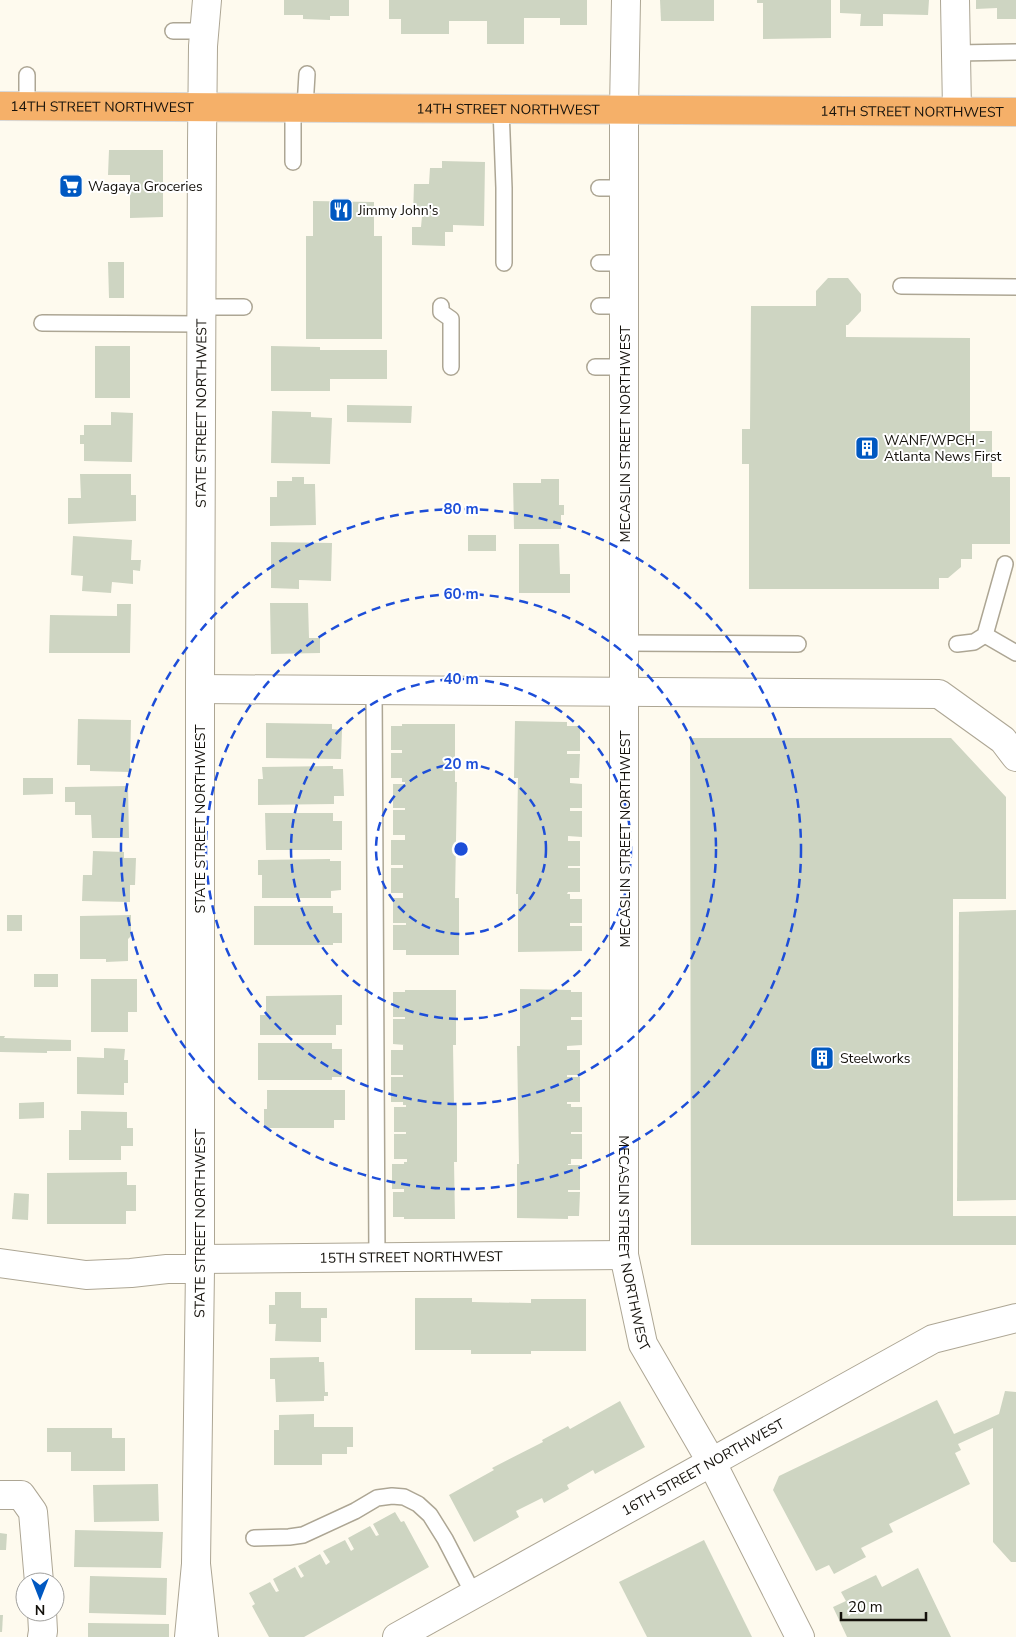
<svg xmlns="http://www.w3.org/2000/svg" width="1016" height="1637" font-family="'Nunito Sans',sans-serif">
  <style>
    .building { fill: #ced5c2 }
    .lines { fill: none; stroke-linecap: round; stroke-linejoin: round }
    .service-casing { stroke: #ada694; stroke-width: 18 }
    .minor-casing { stroke: #ada694; stroke-width: 30 }
    .tertiary-casing { stroke: #ada694; stroke-width: 30 }
    .primary-casing { stroke: #d9d9d8; stroke-width: 30 }
    .service { stroke: #fff; stroke-width: 15 }
    .minor { stroke: #fff; stroke-width: 28 }
    .tertiary { stroke: #fff; stroke-width: 28 }
    .primary { stroke: #f5b069; stroke-width: 28 }
    .ring { fill: none; stroke: #1d4ed8; stroke-width: 2.5; stroke-dasharray: 9 6 }
    .labels { text-anchor: middle; stroke-width: 4; stroke-linejoin: round; paint-order: stroke }
    .street-label { font-size: 14px; fill: #14110b; stroke: #fff }
    .poi-label { font-size: 14px; fill: #14110b; stroke: #fff; text-anchor: start }
    .centre { fill: #1d4ed8; stroke: #fff; stroke-width: 2.5 }
    .ring-label { font-size: 15px; text-anchor: middle; font-weight: bold; fill: #1d4ed8; stroke: #fff; stroke-width: 4; stroke-linejoin: round; paint-order: stroke }
  </style>
  <rect width="100%" height="100%" fill="#fefaee"/>
  <g class="building">
    <path d="M284,0H349V16H330V20L303,19V15H284Z"/>
    <path d="M389,0H587V25H560V18H524V44H487V21H449V34H401V19H389Z"/>
    <path d="M660,0H714V21H661Z"/>
    <path d="M757,0H831V38L763,39V3H757Z"/>
    <path d="M840,0H929L928,15L883,14V26H860L861,14L840,13Z"/>
    <path d="M976,0H1016V19H997V8L976,9Z"/>
    <path d="M109,150H163V217L130,218V175H108Z"/>
    <path d="M442,161L485,162L484,226L453,225V232H445V246L412,245V227H421L422,216H413L414,184H429L430,168H442Z"/>
    <path d="M313,201L374,202V236H382V339H306V236H313Z"/>
    <path d="M108,262H124V298H109Z"/>
    <path d="M828,278H848L861,294V311L848,325H846V337L970,338V431H992V477H1010V544H972V559H961V567L948,578H939V589H749V464H742V429H750L751,306H816V291Z"/>
    <rect x="95" y="346" width="35" height="52"/>
    <path d="M271,346L320,347V350H387V379H330V391H271Z"/>
    <path d="M347,405L412,406L411,423L347,422Z"/>
    <path d="M272,411L311,412V417L332,418L330,464L271,463Z"/>
    <path d="M111,412L133,413L132,462L84,461V444H80V435H84V425H111Z"/>
    <path d="M80,474H131V495H136V521L68,524V498H81Z"/>
    <path d="M292,477H304V484H315L316,525L270,526V497H277V481H292Z"/>
    <path d="M541,479H559V505H564V515H561V529H514L513,483H541Z"/>
    <rect x="468" y="535" width="28" height="16"/>
    <path d="M73,536L132,540L131,560H141L140,571L133,570V584L112,582L111,593L82,591L83,576L71,575Z"/>
    <path d="M271,542L332,543L331,581L299,580V589L271,588Z"/>
    <path d="M519,544H559L560,574H570V593H519Z"/>
    <path d="M270,603H308L309,638H320V653L271,654Z"/>
    <path d="M117,604H131L130,653H49L50,615L117,616Z"/>
    <path d="M78,719L131,720L130,772L90,771V765H77Z"/>
    <path d="M515,721L567,722V726H580V751H567V754H580L579,778H570V783L582,784V808H570V811H582V837L568,836V841H580V866H568V868H580V892H568L567,894H570V899H582V923H570V926H582V951L518,952V894H516L518,778H514Z"/>
    <path d="M266,723L332,724V729L342,730L341,759L266,758Z"/>
    <path d="M402,724H455V782H457L455,898H459V955H406V950H393V925H406V923H393V898H403V893H391V868H403V865H391V840H405V835H393V810H405V808H393V784H405V782H402V778H391V753H402V750H391V726H402Z"/>
    <path d="M690,738H951L1006,797V899H953V1216H1016V1245H691Z"/>
    <path d="M333,766V769H343L344,796H334V804L258,805V779H263L262,767Z"/>
    <path d="M23,778H53V794L23,795Z"/>
    <path d="M128,786L129,838H92L91,815H75V802H65V787Z"/>
    <path d="M265,813H333V821H342V850H266Z"/>
    <path d="M93,851L124,852V858H136L135,885H130V902L82,901L83,875H92Z"/>
    <path d="M330,859V861H341V890L331,891V898H262V875H258V860Z"/>
    <path d="M254,906H333V913H342V943H333V945H254Z"/>
    <path d="M1016,910V1200L957,1201L959,912Z"/>
    <rect x="7" y="915" width="15" height="16"/>
    <path d="M131,915V936L128,939V961L106,962V959H80V916Z"/>
    <rect x="34" y="974" width="24" height="13"/>
    <path d="M91,979H137V1012H128V1032H91Z"/>
    <path d="M520,989L571,990V992H582V1017H571V1020H582V1045L567,1046V1050H580V1075H567V1077H580V1102H567V1104H571V1107H582V1132H571V1134H582V1159H571V1164H568V1165H580V1190H568V1192H580L579,1216H568V1219L517,1218V1164H519L517,1046H520Z"/>
    <path d="M405,990H456V1045H453L454,1105H457V1162H454L455,1219H404V1217H393V1192H404V1189H392V1164H404V1162H407V1159H394V1134H406V1132H394V1107H406V1105H403V1102H391V1077H403V1075H391V1050H403V1045H405L393,1044V1019H405V1017H393V992H405Z"/>
    <path d="M342,995V1025H336V1035H260V1015H266V996Z"/>
    <path d="M0,1036H5L4,1038L71,1040V1051H47V1053L0,1052Z"/>
    <path d="M258,1043H332V1049H342V1077H332V1080H258Z"/>
    <path d="M104,1048L125,1049L124,1060H128V1083H124V1095L77,1094V1057L104,1058Z"/>
    <path d="M267,1090H345V1120H334V1128H264V1109H267Z"/>
    <path d="M44,1102V1118L19,1119V1103Z"/>
    <path d="M81,1111L127,1112V1128H133V1146H121V1160H69V1130H81Z"/>
    <path d="M127,1172V1185H136V1211H126V1224H47V1173Z"/>
    <path d="M14,1193L29,1194L28,1220L12,1219Z"/>
    <path d="M275,1292H301V1308H327V1318H321V1342L275,1341L276,1324H269V1305H275Z"/>
    <path d="M415,1298H472V1302L531,1303V1299H586V1351H531V1354H471V1350H415Z"/>
    <path d="M319,1357V1362H324L325,1392H328V1396H324V1401L276,1402L275,1379H270V1358Z"/>
    <path d="M1005,1391L1016,1392V1562H1011L993,1542V1428L958,1444L961,1450L955,1453L970,1484L889,1524L893,1532L861,1548L866,1557L834,1574L829,1565L816,1571L773,1490L779,1476L937,1400L954,1434L999,1414Z"/>
    <path d="M620,1401L645,1447L595,1474L593,1470L567,1485L569,1489L544,1503L542,1498L516,1511L519,1517L474,1542L449,1495L494,1470L492,1468L543,1442L542,1440L568,1426L570,1429Z"/>
    <path d="M314,1414V1427H353V1447H347V1454H322V1465H274V1430H279V1415Z"/>
    <path d="M47,1428H112V1438H125V1471H71V1452H47Z"/>
    <path d="M158,1484L159,1521L94,1522L93,1485Z"/>
    <path d="M395,1512L401,1522L404,1521L429,1567L304,1637H269L252,1606L255,1604L249,1593L270,1582L276,1592L279,1591L273,1579L295,1567L301,1578L304,1576L298,1566L320,1554L326,1565L330,1562L323,1551L345,1540L351,1551L354,1549L348,1538L370,1526L376,1536L379,1535L373,1524Z"/>
    <path d="M75,1530L163,1532L161,1568L74,1567Z"/>
    <path d="M0,1533L7,1534L6,1550H0Z"/>
    <path d="M704,1540L752,1637H647L619,1582Z"/>
    <path d="M918,1568L951,1637H847L833,1607L846,1601L841,1592L876,1575L882,1587Z"/>
    <path d="M90,1576L167,1578L166,1615L89,1613Z"/>
    <path d="M0,1615H3L2,1632H0Z"/>
    <path d="M88,1623L169,1624V1637H88Z"/>
  </g>
  <g class="lines">
    <g class="service-casing">
      <g id="service">
        <path d="M173,31H205"/>
        <path d="M956,53L1016,52"/>
        <path d="M27,75V106"/>
        <path d="M293,107V162"/>
        <path d="M305,107L307,74"/>
        <path d="M501,108L504,188V263"/>
        <path d="M599,188H624"/>
        <path d="M599,263H624"/>
        <path d="M901,286L1016,287"/>
        <path d="M441,306V312L451,319V367"/>
        <path d="M599,306H624"/>
        <path d="M201,307H244"/>
        <path d="M42,323L201,324"/>
        <path d="M595,367H624"/>
        <path d="M985,635L1016,653"/>
        <path d="M625,643L798,644"/>
        <path d="M957,644L974,642L985,635L1005,564"/>
        <path d="M374,689L377,1258"/>
        <path d="M254,1538L289,1537L303,1535L355,1511L377,1498L392,1496L404,1497L418,1504L430,1515L445,1539L474,1595"/>
      </g>
    </g>
    <g class="minor-casing">
      <g id="minor">
        <path id="s1" d="M626,0L624,109V1255L643,1344L712,1463L800,1637"/>
        <path d="M955,0L957,110"/>
        <path d="M200,689L939,694L1003,740L1016,757"/>
        <path id="s2" d="M200,1259L624,1255"/>
        <path d="M0,1263L86,1275L131,1273L167,1269H200"/>
        <path d="M0,1495H21L33,1512L39,1582"/>
        <path d="M42,1612L43,1631L42,1637"/>
        <path id="s3" d="M189,1637L196,1564L200,1269V689L202,143L203,46L207,0"/>
      </g>
    </g>
    <g class="tertiary-casing">
      <g id="tertiary">
        <path d="M196,1564L204,1637"/>
        <path id="s4" d="M397,1637L933,1339L1016,1318"/>
      </g>
    </g>
    <g class="primary-casing">
      <g id="primary">
        <path id="s5" d="M0,106L1016,112"/>
      </g>
    </g>
    <use href="#service" class="service"/>
    <use href="#minor" class="minor"/>
    <use href="#tertiary" class="tertiary"/>
    <use href="#primary" class="primary"/>
  </g>
  <g class="ring">
    <circle cx="461" cy="849" r="85"/>
    <circle cx="461" cy="849" r="170"/>
    <circle cx="461" cy="849" r="255"/>
    <circle cx="461" cy="849" r="340"/>
  </g>
  <defs>
    <g id="supermarket-square" transform="scale(1.25)"><rect x="-9" y="-9" width="18" height="18" rx="4" fill="#0058c1" stroke="#fff"/><path d="M-6-5.5h2.5l.6 2H6L4.5 2H-2.5L-4.4-4H-6ZM-1.5 3.2a1.3 1.3 0 1 0 .1 0ZM3 3.2a1.3 1.3 0 1 0 .1 0Z" fill="#fff"/></g>
    <g id="restaurant-square" transform="scale(1.25)"><rect x="-9" y="-9" width="18" height="18" rx="4" fill="#0058c1" stroke="#fff"/><path d="M-5-6h1v4h1v-4h1v4h1v-4h1v5L-1.5 .5V6h-2V.5L-5-1ZM5-6V6H3V1.5H1.5Q1.5-4 5-6Z" fill="#fff"/></g>
    <g id="building-square" transform="scale(1.25)"><rect x="-9" y="-9" width="18" height="18" rx="4" fill="#0058c1" stroke="#fff"/><path d="M-4-6H4V6H1V3H-1V6H-4ZM-2.5-4.3h1.7v1.8h-1.7ZM.8-4.3h1.7v1.8H.8ZM-2.5-1h1.7V.8h-1.7ZM.8-1h1.7V.8H.8Z" fill="#fff"/></g>
  </defs>
  <g fill-rule="evenodd">
    <use href="#supermarket-square" x="71" y="186"/>
    <use href="#restaurant-square" x="341" y="210"/>
    <use href="#building-square" x="867" y="448"/>
    <use href="#building-square" x="822" y="1058"/>
  </g>
  <g class="labels">
    <g class="street-label">
      <text dy="5" stroke="none"><textPath href="#s5" startOffset="102">14TH STREET NORTHWEST</textPath></text>
      <text dy="5" stroke="none"><textPath href="#s5" startOffset="508">14TH STREET NORTHWEST</textPath></text>
      <text dy="5" stroke="none"><textPath href="#s5" startOffset="912">14TH STREET NORTHWEST</textPath></text>
      <text dy="5" stroke="none"><textPath href="#s3" startOffset="1224">STATE STREET NORTHWEST</textPath></text>
      <text transform="translate(625 434) rotate(-90)" y="5">MECASLIN STREET NORTHWEST</text>
      <text transform="translate(200 819) rotate(-90)" y="5">STATE STREET NORTHWEST</text>
      <text transform="translate(625 839) rotate(-90)" y="5">MECASLIN STREET NORTHWEST</text>
      <text dy="5" stroke="none"><textPath href="#s3" startOffset="414">STATE STREET NORTHWEST</textPath></text>
      <text dy="5" stroke="none"><textPath href="#s1" startOffset="1244">MECASLIN STREET NORTHWEST</textPath></text>
      <text dy="5" stroke="none"><textPath href="#s2" startOffset="211">15TH STREET NORTHWEST</textPath></text>
      <text dy="5" stroke="none"><textPath href="#s4" startOffset="350">16TH STREET NORTHWEST</textPath></text>
    </g>
    <g class="poi-label">
      <text x="88" y="191">Wagaya Groceries</text>
      <text x="358" y="215">Jimmy John's</text>
      <text x="884" y="445">WANF/WPCH -<tspan x="884" dy="16">Atlanta News First</tspan></text>
      <text x="840" y="1063">Steelworks</text>
    </g>
  </g>
  <circle cx="461" cy="849" r="8" class="centre"/>
  <g class="ring-label">
    <text x="461" y="514">80 m</text>
    <text x="461" y="599">60 m</text>
    <text x="461" y="684">40 m</text>
    <text x="461" y="769">20 m</text>
  </g>
  <g transform="translate(40 1597) rotate(180)"><circle r="24" fill="#ffffff" stroke="#a1a09d"/>
  <path d="M0-4L9 19L0 12L-9 19Z" fill="#0058c1"/>
  <text y="-8" font-size="14" font-weight="bold" text-anchor="middle" fill="#14110b">N</text>
  </g>
  <path d="M841 1612v8h85v-8" fill="none" stroke="#14110b" stroke-width="2.5"/>
  <text x="848" y="1612" font-size="15" fill="#14110b" stroke="#ffffff" stroke-width="4" paint-order="stroke">20 m</text>
</svg>
